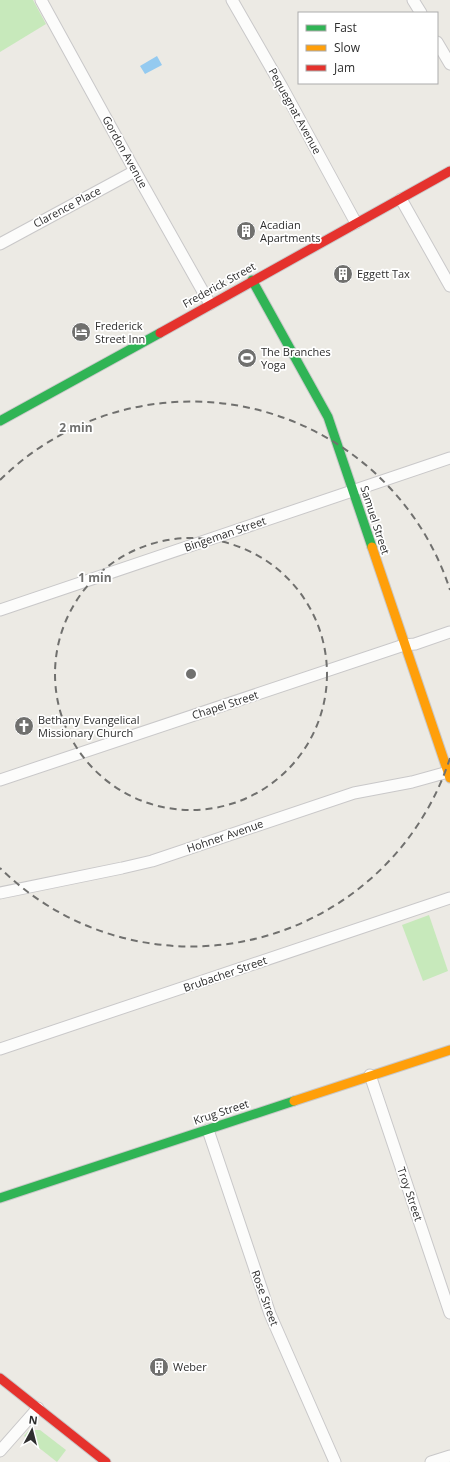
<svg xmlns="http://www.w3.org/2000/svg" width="450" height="1462" font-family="'Open Sans',sans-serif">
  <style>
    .green { fill: #c7e9bb }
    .water { fill: #94caf0 }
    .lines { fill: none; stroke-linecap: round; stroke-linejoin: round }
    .street-casing { stroke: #c9c8c9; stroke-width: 13 }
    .fast-casing { stroke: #c9c8c9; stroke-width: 11 }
    .slow-casing { stroke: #c9c8c9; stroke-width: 11 }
    .jam-casing { stroke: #c9c8c9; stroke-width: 11 }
    .street { stroke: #fcfcfb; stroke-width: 11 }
    .fast { stroke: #30b455; stroke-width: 9 }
    .slow { stroke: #ff9f0a; stroke-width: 9 }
    .jam { stroke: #e5322d; stroke-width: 9 }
    .ring { fill: none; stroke: #70706e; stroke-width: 2; stroke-dasharray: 7 5 }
    .labels { text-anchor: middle; stroke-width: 3.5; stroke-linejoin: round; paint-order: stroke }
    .street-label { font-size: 11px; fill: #2e2e2e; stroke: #fff }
    .poi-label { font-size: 11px; fill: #2e2e2e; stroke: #fff; text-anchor: start }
    .centre { fill: #70706e; stroke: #fff; stroke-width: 2 }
    .ring-label { font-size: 12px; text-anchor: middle; font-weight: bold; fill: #70706e; stroke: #fff; stroke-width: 3.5; stroke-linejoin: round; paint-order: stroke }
  </style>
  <rect width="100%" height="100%" fill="#eceae4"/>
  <g class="green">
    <path d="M0,0H33L46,24L0,52Z"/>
    <path d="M429,915L448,971L423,981L402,925Z"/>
    <path d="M29,1430H40L66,1450L57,1462L24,1436Z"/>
  </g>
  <path class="water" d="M157,56L162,65L145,74L140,66Z"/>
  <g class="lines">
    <g class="street-casing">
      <g id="street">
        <path d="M41,0L135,171L210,304"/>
        <path d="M232,0L282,87L356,223"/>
        <path d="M413,0L421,13"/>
        <path d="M437,42L450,64"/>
        <path d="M401,199L450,286"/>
        <path d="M0,244L135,171"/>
        <path d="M0,610L450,458"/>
        <path d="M0,780L404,645L415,644L450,632"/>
        <path d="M0,893L122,868L152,861L354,793L412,782L448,772"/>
        <path d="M0,1049L450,898"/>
        <path d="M370,1075L450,1313"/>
        <path d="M208,1130L270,1314L335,1462"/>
        <path d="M0,1451L38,1408"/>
        <path d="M431,1462L450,1456"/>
      </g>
    </g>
    <g class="fast-casing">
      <g id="fast">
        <path d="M252,280L328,417L372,547"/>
        <path d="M0,421L160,333"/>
        <path d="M0,1198L294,1101"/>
      </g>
    </g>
    <g class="slow-casing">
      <g id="slow">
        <path d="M372,547L450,778"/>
        <path d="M294,1101L450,1050"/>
      </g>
    </g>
    <g class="jam-casing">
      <g id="jam">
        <path d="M160,333L450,171"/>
        <path d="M0,1378L106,1462"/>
      </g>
    </g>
    <use href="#street" class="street"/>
    <use href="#fast" class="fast"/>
    <use href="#slow" class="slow"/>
    <use href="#jam" class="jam"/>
  </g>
  <g class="ring">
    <circle cx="191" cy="674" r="136"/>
    <path d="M450 758A272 272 0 0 1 0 868M0 480A272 272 0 0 1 450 590"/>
  </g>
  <defs>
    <g id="building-disc" transform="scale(1)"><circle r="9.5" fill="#70706e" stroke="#fff"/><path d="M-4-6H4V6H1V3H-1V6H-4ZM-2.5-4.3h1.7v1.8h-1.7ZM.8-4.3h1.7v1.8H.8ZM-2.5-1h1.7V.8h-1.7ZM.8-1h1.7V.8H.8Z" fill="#fff"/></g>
    <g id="hotel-disc" transform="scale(1)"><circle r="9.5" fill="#70706e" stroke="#fff"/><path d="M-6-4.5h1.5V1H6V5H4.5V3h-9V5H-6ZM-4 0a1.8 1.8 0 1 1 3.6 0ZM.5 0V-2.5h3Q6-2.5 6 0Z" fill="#fff"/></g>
    <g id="stadium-disc" transform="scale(1)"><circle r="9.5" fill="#70706e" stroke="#fff"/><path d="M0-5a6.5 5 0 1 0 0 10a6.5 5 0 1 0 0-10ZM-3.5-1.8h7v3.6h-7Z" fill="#fff"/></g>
    <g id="church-disc" transform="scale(1)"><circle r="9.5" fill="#70706e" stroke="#fff"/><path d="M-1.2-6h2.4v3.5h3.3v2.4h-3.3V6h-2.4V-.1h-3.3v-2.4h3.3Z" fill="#fff"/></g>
  </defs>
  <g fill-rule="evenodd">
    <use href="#building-disc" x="246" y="231"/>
    <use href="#building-disc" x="343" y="274"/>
    <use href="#hotel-disc" x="81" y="332"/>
    <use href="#stadium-disc" x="247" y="358"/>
    <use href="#church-disc" x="24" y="726"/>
    <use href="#building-disc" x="159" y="1367"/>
  </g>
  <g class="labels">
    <g class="street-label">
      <text transform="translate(295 111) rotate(61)" y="4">Pequegnat Avenue</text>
      <text transform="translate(125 152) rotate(61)" y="4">Gordon Avenue</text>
      <text transform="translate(67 207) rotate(-28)" y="4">Clarence Place</text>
      <text transform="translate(219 285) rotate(-29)" y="4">Frederick Street</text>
      <text transform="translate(375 520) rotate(72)" y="4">Samuel Street</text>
      <text transform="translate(225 534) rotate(-19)" y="4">Bingeman Street</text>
      <text transform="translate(225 705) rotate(-18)" y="4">Chapel Street</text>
      <text transform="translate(225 836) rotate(-19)" y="4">Hohner Avenue</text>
      <text transform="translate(225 974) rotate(-19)" y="4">Brubacher Street</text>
      <text transform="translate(221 1112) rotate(-18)" y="4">Krug Street</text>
      <text transform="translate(410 1194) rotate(71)" y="4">Troy Street</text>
      <text transform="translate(265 1298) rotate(70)" y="4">Rose Street</text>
    </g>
    <g class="poi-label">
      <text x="260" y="229">Acadian<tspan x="260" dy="13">Apartments</tspan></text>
      <text x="357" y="278">Eggett Tax</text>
      <text x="95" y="330">Frederick<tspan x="95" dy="13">Street Inn</tspan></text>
      <text x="261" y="356">The Branches<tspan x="261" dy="13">Yoga</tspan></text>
      <text x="38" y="724">Bethany Evangelical<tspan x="38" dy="13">Missionary Church</tspan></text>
      <text x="173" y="1371">Weber</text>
    </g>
  </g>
  <circle cx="191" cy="674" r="6" class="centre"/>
  <g class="ring-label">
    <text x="76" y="432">2 min</text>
    <text x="95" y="582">1 min</text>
  </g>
  <rect x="298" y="12" width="140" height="72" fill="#ffffff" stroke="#ababab"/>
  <rect x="306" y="25" width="20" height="6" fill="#30b455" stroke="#ababab"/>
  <text x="334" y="32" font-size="12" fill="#2e2e2e">Fast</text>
  <rect x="306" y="45" width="20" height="6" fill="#ff9f0a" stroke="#ababab"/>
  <text x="334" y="52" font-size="12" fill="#2e2e2e">Slow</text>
  <rect x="306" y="65" width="20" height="6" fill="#e5322d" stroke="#ababab"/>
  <text x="334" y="72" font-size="12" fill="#2e2e2e">Jam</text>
  <g transform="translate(32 1430) rotate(7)" stroke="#ffffff" stroke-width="3" paint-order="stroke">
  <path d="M0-3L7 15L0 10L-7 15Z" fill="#2e2e2e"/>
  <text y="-6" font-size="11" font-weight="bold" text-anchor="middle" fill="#2e2e2e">N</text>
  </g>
</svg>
